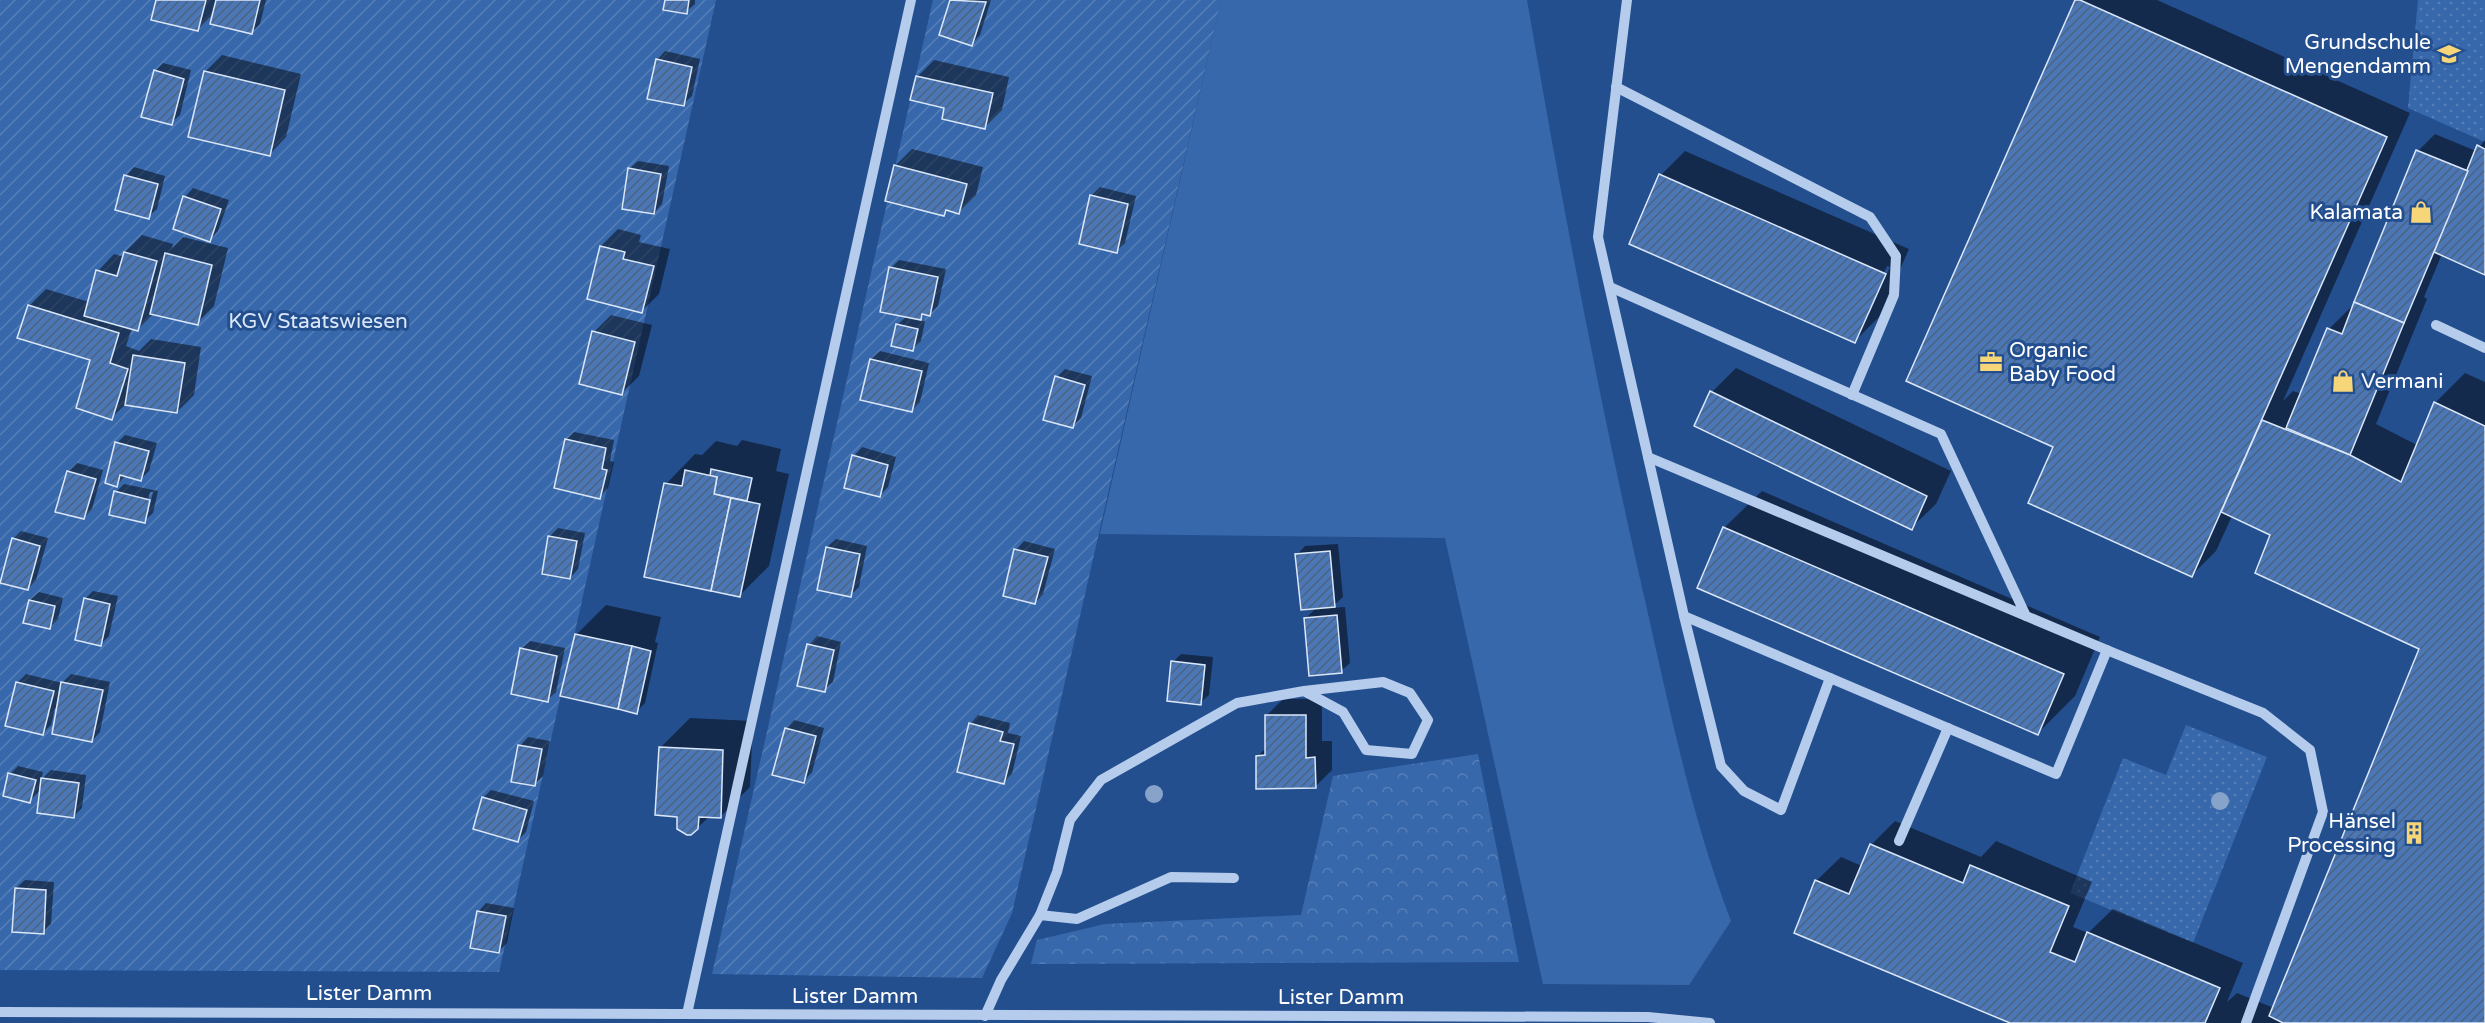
<svg xmlns="http://www.w3.org/2000/svg" width="2485" height="1023" font-family="'Varela Round',sans-serif">
  <style>
    .grass { fill: url(#grass-dots) }
    .forest { fill: url(#forest-crowns) }
    .park { fill: #3868ac }
    .garden { fill: url(#garden-furrows) }
    .shadow { fill: #0007; fill-rule: evenodd }
    .building { fill: url(#building-hatch); stroke: #dae7f9; stroke-width: 1.5 }
    .lines { fill: none; stroke-linecap: round; stroke-linejoin: round }
    .minor { stroke: #b5ccec; stroke-width: 10 }
    .tree { fill: #88a3c9 }
    .labels { text-anchor: middle; stroke-width: 6; stroke-linejoin: round; paint-order: stroke }
    .poi-label { font-size: 21px; fill: #fff; stroke: #244f8f; text-anchor: end }
    .park-label { font-size: 21px; fill: #dae7f9; stroke: #244f8f }
    .street-label { font-size: 21px; fill: #fff; stroke: #244f8f }
  </style>
  <defs>
    <pattern id="grass-dots" width="8" height="8" patternUnits="userSpaceOnUse" patternTransform="scale(1.5)"><rect width="8" height="8" fill="#3868ac"/><path d="M2 2h.1M6 6h.1" fill="none" stroke="#567fb8" stroke-width="1.8" stroke-linecap="round"/></pattern>
    <pattern id="forest-crowns" width="20" height="18" patternUnits="userSpaceOnUse" patternTransform="scale(1.5)"><rect width="20" height="18" fill="#3868ac"/><path d="M2 6a3 3 0 1 1 6 0M12 15a3 3 0 1 1 6 0" fill="none" stroke="#567fb8"/></pattern>
    <pattern id="garden-furrows" width="10" height="10" patternUnits="userSpaceOnUse" patternTransform="scale(1.5)"><rect width="10" height="10" fill="#3868ac"/><path d="M-1 1l2-2M0 10L10 0M9 11l2-2" fill="none" stroke="#567fb8"/></pattern>
    <pattern id="building-hatch" width="6" height="6" patternUnits="userSpaceOnUse" patternTransform="scale(1.5)"><rect width="6" height="6" fill="#4c77b6"/><path d="M-1 1l2-2M0 6l6-6M5 7l2-2" fill="none" stroke="#4c6281"/></pattern>
  </defs>
  <rect width="100%" height="100%" fill="#244f8f"/>
  <g class="grass">
    <path d="M2418,0H2485V142L2408,108Z"/>
    <path d="M2186,725L2267,757L2193,943L2070,893L2123,758L2166,775Z"/>
  </g>
  <path class="forest" d="M1478,754L1519,962L1031,964L1037,940L1105,924L1301,915L1333,776Z"/>
  <path class="park" d="M1221,0H1527C1562,203 1600,405 1646,605C1670,711 1692,819 1731,921L1689,985L1543,984L1445,538L1100,534Z"/>
  <g class="garden">
    <path d="M0,0H716L499,972L0,970Z"/>
    <path d="M933,0H1221L1012,913L982,978L712,974Z"/>
  </g>
  <g class="shadow">
    <path d="M157,0H266L260,24L251,33L214,13L198,29Z"/>
    <path d="M667,0H695V4L686,12Z"/>
    <path d="M951,0H991L980,35L972,44L941,34Z"/>
    <path d="M2077,0H2157L2410,113L2283,401L2293,391L2302,394L2329,329L2353,305L2355,306L2418,151L2435,134L2476,151L2485,140V274L2442,254L2424,297L2427,299L2376,424L2417,445L2435,403L2465,373L2485,382V1023H2014L1816,881L1841,857L1862,866L1871,845L1895,821L1981,857L1996,841L2092,882L2073,927L2088,933L2113,909L2243,963L2227,1002L2237,993L2274,1008L2421,648L2272,534L2232,516L2216,551L2192,575L2055,446Z"/>
    <path d="M665,51L700,59L692,96L683,104L657,60Z"/>
    <path d="M222,55L301,74L286,137L270,154L205,72Z"/>
    <path d="M934,60L1009,77L1002,110L985,127L946,107L917,77Z"/>
    <path d="M163,63L191,70L180,115L171,123L155,71Z"/>
    <path d="M912,149L983,167L976,195L959,212L949,209L944,215L895,166Z"/>
    <path d="M1685,151L1909,249L1879,317L1855,341L1631,243L1661,175ZM1887,266L1890,267L1869,314H1866Z"/>
    <path d="M638,161L669,166L662,204L654,213L629,169Z"/>
    <path d="M134,167L165,176L157,209L148,217L126,176Z"/>
    <path d="M1100,187L1136,196L1125,243L1116,251L1081,243L1092,195Z"/>
    <path d="M193,188L229,200L218,231L210,240L185,197Z"/>
    <path d="M618,229L641,235L639,242L670,249L659,294L642,311L601,246Z"/>
    <path d="M142,235L173,244L172,248L183,237L228,248L214,306L197,323L154,313L138,329L132,328L126,346L139,351L151,339L201,347L194,395L177,412L126,404L111,418L92,359L29,306L46,289L89,302L98,271L114,254L124,257L125,252Z"/>
    <path d="M899,260L946,269L938,306L930,314H925L919,320L925,321L921,341L912,349L897,325L907,316L891,268Z"/>
    <path d="M611,315L652,325L639,376L622,393L594,332Z"/>
    <path d="M880,351L929,363L920,402L911,411L871,359Z"/>
    <path d="M1736,368L1951,471L1936,504L1911,528L1712,392Z"/>
    <path d="M1065,369L1092,376L1081,418L1072,427L1057,377Z"/>
    <path d="M574,432L614,440L610,461L614,462L608,488L600,497L566,440Z"/>
    <path d="M125,435L157,443L149,471L141,479L126,475L117,485V443Z"/>
    <path d="M742,440L781,449L776,471L789,474L769,566L739,596L666,484L695,454L702,455L716,441L737,446Z"/>
    <path d="M862,447L896,457L888,487L879,496L854,456Z"/>
    <path d="M77,463L103,470L92,509L84,518L68,472Z"/>
    <path d="M124,484L158,491L153,513L144,521L116,492ZM150,492H153L148,514H145Z"/>
    <path d="M1762,491L2100,637L2075,696L2038,733L1724,528Z"/>
    <path d="M558,528L585,533L578,569L570,578L550,536Z"/>
    <path d="M21,531L48,538L36,580L28,589L13,539Z"/>
    <path d="M836,539L867,546L859,587L850,596L827,547Z"/>
    <path d="M1024,541L1055,549L1043,594L1035,603L1016,550Z"/>
    <path d="M1338,544L1343,597L1331,608L1345,607L1350,663L1341,671L1306,618L1317,607L1297,555L1305,546Z"/>
    <path d="M93,591L118,596L109,636L101,644L85,599Z"/>
    <path d="M39,592L63,598L58,619L49,628L30,600Z"/>
    <path d="M606,605L661,617L655,642L658,643L645,703L636,712L576,635Z"/>
    <path d="M817,636L841,642L833,682L824,690L809,645Z"/>
    <path d="M530,641L565,648L556,692L547,700L521,649Z"/>
    <path d="M1181,654L1213,657L1209,695L1200,703L1173,662Z"/>
    <path d="M26,674L62,683L71,674L110,682L100,732L92,741L55,708L51,725L43,733L17,683Z"/>
    <path d="M1283,699H1322V741H1332V770L1315,787L1258,756L1266,748V716Z"/>
    <path d="M978,715L1010,723L1008,733L1021,736L1012,774L1004,782L970,724Z"/>
    <path d="M690,718L753,721L750,787L720,817L710,816L697,828L679,815L660,748Z"/>
    <path d="M794,720L824,728L812,772L804,781L786,729Z"/>
    <path d="M528,737L550,741L543,776L534,785L520,746Z"/>
    <path d="M18,766L43,772L41,780L51,770L86,775L82,808L73,817L41,790L29,801L10,774Z"/>
    <path d="M491,790L534,801L526,832L518,840L483,798Z"/>
    <path d="M25,880L54,882L51,924L43,932L16,888Z"/>
    <path d="M486,903L514,908L507,943L499,951L478,912Z"/>
  </g>
  <g class="building">
    <path d="M156,0H206L198,31L151,20Z"/>
    <path d="M216,0H260L252,34L210,24Z"/>
    <path d="M665,0H689L687,14L663,10Z"/>
    <path d="M950,0L986,2L972,46L939,35Z"/>
    <path d="M2075,0H2080L2387,137L2192,577L2028,503L2053,447L1906,381Z"/>
    <path d="M656,59L692,67L684,106L647,99Z"/>
    <path d="M154,70L184,79L172,125L141,117Z"/>
    <path d="M204,71L285,90L270,156L188,137Z"/>
    <path d="M916,76L993,93L985,129L942,119L944,108L910,100Z"/>
    <path d="M2477,145L2485,149V275L2434,252Z"/>
    <path d="M2416,150L2468,171L2404,323L2354,302Z"/>
    <path d="M894,165L967,184L959,214L946,210L944,216L885,201Z"/>
    <path d="M628,168L661,174L654,214L622,209Z"/>
    <path d="M1659,174L1886,274L1855,343L1629,244Z"/>
    <path d="M124,175L158,184L149,219L115,210Z"/>
    <path d="M1090,195L1128,204L1117,253L1079,244Z"/>
    <path d="M183,196L221,209L210,242L173,229Z"/>
    <path d="M600,246L625,252L623,259L654,266L642,313L587,299Z"/>
    <path d="M124,252L157,261L138,331L84,316L96,270L117,276Z"/>
    <path d="M165,253L212,265L198,325L150,314Z"/>
    <path d="M889,267L938,277L930,316L922,314L921,320L880,312Z"/>
    <path d="M2354,302L2404,323L2350,455L2286,428L2327,328L2342,334Z"/>
    <path d="M28,305L119,333L110,363L128,369L112,420L76,408L90,360L17,338Z"/>
    <path d="M896,324L918,329L913,351L891,346Z"/>
    <path d="M592,331L635,342L622,395L579,384Z"/>
    <path d="M133,355L185,363L177,413L125,405Z"/>
    <path d="M870,359L922,371L912,412L860,400Z"/>
    <path d="M1055,376L1085,385L1073,428L1043,420Z"/>
    <path d="M1710,391L1927,496L1912,530L1694,426Z"/>
    <path d="M2434,402L2485,426V1023H2283L2269,1016L2419,649L2255,573L2270,535L2221,512L2262,420L2350,455L2401,482Z"/>
    <path d="M565,439L606,448L602,469L607,470L600,499L554,488Z"/>
    <path d="M115,442L149,451L141,481L120,475L117,487L105,483Z"/>
    <path d="M852,455L888,465L880,497L844,488Z"/>
    <path d="M711,469L752,478L747,501L714,494L717,477L710,476Z"/>
    <path d="M685,470L717,477L714,494L731,498L711,591L644,577L664,483L682,486Z"/>
    <path d="M67,471L96,479L84,519L55,512Z"/>
    <path d="M114,491L150,500L145,523L109,515Z"/>
    <path d="M731,498L760,504L740,597L711,591Z"/>
    <path d="M1723,527L2064,674L2038,735L1697,588Z"/>
    <path d="M548,536L577,541L570,579L542,574Z"/>
    <path d="M12,538L40,546L28,590L0,583Z"/>
    <path d="M826,547L860,554L851,597L817,590Z"/>
    <path d="M1014,549L1048,557L1035,604L1003,596Z"/>
    <path d="M1330,551L1335,607L1301,610L1295,554Z"/>
    <path d="M84,598L110,604L101,646L75,640Z"/>
    <path d="M29,600L55,606L50,629L23,623Z"/>
    <path d="M1337,615L1342,673L1309,676L1304,618Z"/>
    <path d="M575,634L632,646L618,709L560,696Z"/>
    <path d="M807,644L834,650L825,692L797,686Z"/>
    <path d="M632,646L651,651L637,714L618,709Z"/>
    <path d="M520,648L557,656L548,702L511,694Z"/>
    <path d="M1171,661L1205,665L1201,705L1167,701Z"/>
    <path d="M16,682L54,691L43,735L5,726Z"/>
    <path d="M61,682L103,690L92,742L52,734Z"/>
    <path d="M1265,715H1306V758L1315,757L1316,788L1256,789V756L1265,755Z"/>
    <path d="M969,723L1003,732L1000,741L1014,744L1004,784L957,772Z"/>
    <path d="M785,728L816,736L804,783L772,775Z"/>
    <path d="M518,745L542,749L535,786L511,782Z"/>
    <path d="M659,747L723,750L721,818L699,817L698,829L691,835H687L677,829V817L655,815Z"/>
    <path d="M8,773L36,780L30,803L3,796Z"/>
    <path d="M41,778L79,783L74,818L37,813Z"/>
    <path d="M482,797L527,810L518,842L473,829Z"/>
    <path d="M1870,844L1963,883L1970,865L2069,906L2050,952L2075,962L2087,932L2220,988L2205,1023H2010L1794,933L1815,880L1849,894Z"/>
    <path d="M15,888L46,890L44,934L12,932Z"/>
    <path d="M477,911L506,916L499,953L470,948Z"/>
  </g>
  <g class="lines">
    <g class="minor">
      <path d="M1627,0L1598,237L1648,457L2114,653L2263,713L2310,750L2323,812L2246,1023"/>
      <path d="M1616,87L1870,217L1896,256L1894,295L1852,395"/>
      <path d="M1610,287L1941,434L2026,616"/>
      <path d="M2436,325L2485,348"/>
      <path d="M1648,457L1684,616L2056,774L2107,650"/>
      <path d="M1684,616L1721,766L1744,791L1781,810L1830,678"/>
      <path d="M1899,841L1948,728"/>
      <path d="M1040,915L1077,919L1171,877L1234,878"/>
      <path d="M0,1012L1648,1017L1710,1023"/>
      <path d="M687,1014L911,0"/>
      <path d="M985,1016L1001,980L1040,915L1057,872L1070,820L1101,780L1237,703L1304,691L1383,682L1410,693L1428,720L1412,754L1366,750L1343,712L1304,691"/>
    </g>
  </g>
  <g class="tree">
    <circle cx="1154" cy="794" r="9"/>
    <circle cx="2220" cy="801" r="9"/>
  </g>
  <defs>
    <g id="school-bare" transform="scale(1.8)"><path d="M0-5L7-2L0 1L-7-2ZM-4 1L0 2.5L4 1V4Q0 6-4 4Z" fill="#f6d678" stroke="#244f8f" stroke-width="2.5" paint-order="stroke"/></g>
    <g id="shop-bare" transform="scale(1.8)"><path d="M-5-2.5h2.3a2.7 3.5 0 0 1 5.4 0H5L5.5 6h-11ZM-1.5-2.5h3a1.5 2.3 0 0 0-3 0Z" fill="#f6d678" stroke="#244f8f" stroke-width="2.5" paint-order="stroke"/></g>
    <g id="office-bare" transform="scale(1.8)"><path d="M-6-3h4V-5.5h4V-3h4V5H-6ZM-1-4.5V-3h2v-1.5ZM-6 0V1H6V0Z" fill="#f6d678" stroke="#244f8f" stroke-width="2.5" paint-order="stroke"/></g>
    <g id="building-bare" transform="scale(1.8)"><path d="M-4-6H4V6H1V3H-1V6H-4ZM-2.5-4.3h1.7v1.8h-1.7ZM.8-4.3h1.7v1.8H.8ZM-2.5-1h1.7V.8h-1.7ZM.8-1h1.7V.8H.8Z" fill="#f6d678" stroke="#244f8f" stroke-width="2.5" paint-order="stroke"/></g>
  </defs>
  <g fill-rule="evenodd">
    <use href="#school-bare" x="2449" y="54"/>
    <use href="#shop-bare" x="2421" y="212"/>
    <use href="#office-bare" x="1991" y="362"/>
    <use href="#shop-bare" x="2343" y="381"/>
    <use href="#building-bare" x="2414" y="833"/>
  </g>
  <g class="labels">
    <g class="poi-label">
      <text x="2431" y="49">Grundschule<tspan x="2431" dy="24">Mengendamm</tspan></text>
      <text x="2403" y="219">Kalamata</text>
      <text x="2009" y="357" text-anchor="start">Organic<tspan x="2009" dy="24">Baby Food</tspan></text>
      <text x="2361" y="388" text-anchor="start">Vermani</text>
      <text x="2396" y="828">Hänsel<tspan x="2396" dy="24">Processing</tspan></text>
    </g>
    <g class="park-label">
      <text x="318" y="328">KGV Staatswiesen</text>
    </g>
    <g class="street-label">
      <text x="369" y="1000">Lister Damm</text>
      <text x="855" y="1003">Lister Damm</text>
      <text x="1341" y="1004">Lister Damm</text>
    </g>
  </g>
</svg>
